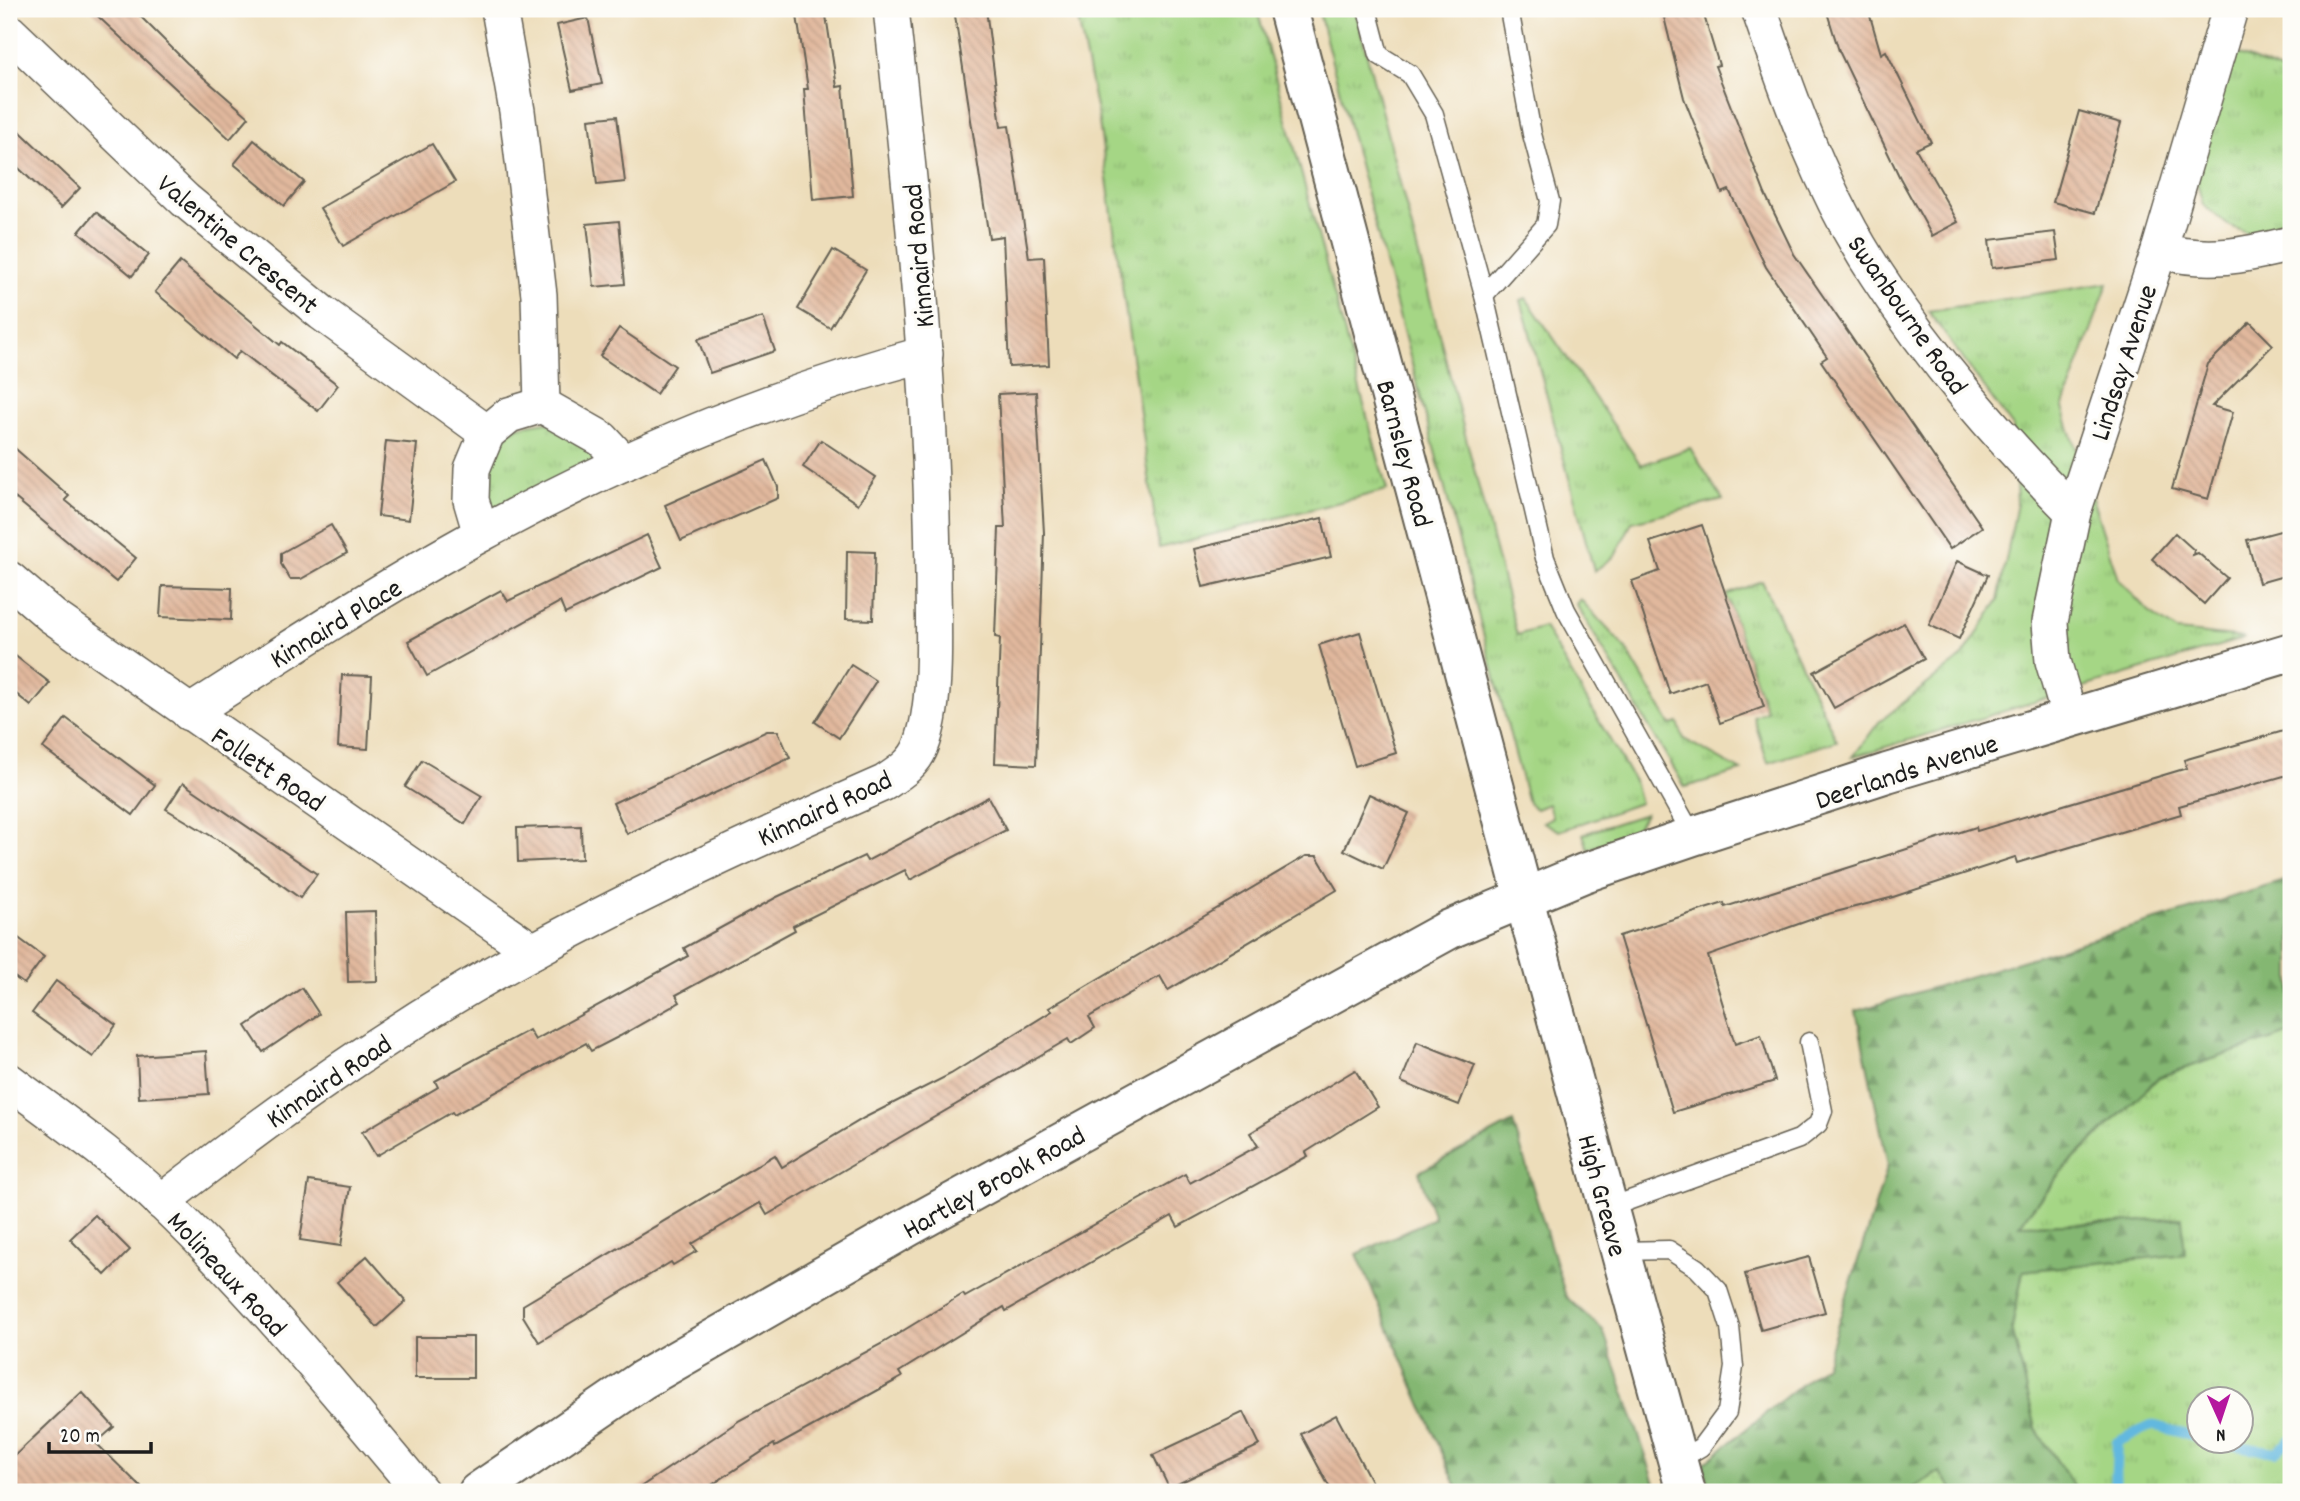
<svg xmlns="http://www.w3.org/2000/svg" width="2300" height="1501" font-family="Dekko,sans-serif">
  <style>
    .grass { fill: url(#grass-tufts); stroke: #607950; stroke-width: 2; fill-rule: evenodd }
    .forest { fill: url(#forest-firs); stroke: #506a47; stroke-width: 2 }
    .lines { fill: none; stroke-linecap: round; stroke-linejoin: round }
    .stream { stroke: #62b8df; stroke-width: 10 }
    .building { fill: url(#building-back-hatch) }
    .lane-casing { stroke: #656053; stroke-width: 21 }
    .street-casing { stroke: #656053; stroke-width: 38 }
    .secondary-casing { stroke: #656053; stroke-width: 42 }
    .primary-casing { stroke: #656053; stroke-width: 42 }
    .lane { stroke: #fff; stroke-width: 18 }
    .street { stroke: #fff; stroke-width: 35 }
    .secondary { stroke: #fff; stroke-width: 38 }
    .primary { stroke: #fff; stroke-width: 38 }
    .labels { text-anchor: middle; stroke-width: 7; stroke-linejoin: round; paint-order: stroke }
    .street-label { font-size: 28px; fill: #1c1c1c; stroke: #fdfcf7 }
  </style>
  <defs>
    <pattern id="grass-tufts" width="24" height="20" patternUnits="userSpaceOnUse" patternTransform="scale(1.75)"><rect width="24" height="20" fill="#a5d685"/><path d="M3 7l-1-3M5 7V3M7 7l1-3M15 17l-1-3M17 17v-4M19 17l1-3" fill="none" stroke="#8db772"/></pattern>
    <pattern id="forest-firs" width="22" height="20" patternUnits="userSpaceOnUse" patternTransform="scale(1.75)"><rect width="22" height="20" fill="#84b772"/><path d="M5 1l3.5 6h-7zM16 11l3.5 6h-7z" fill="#6b945d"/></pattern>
    <pattern id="building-back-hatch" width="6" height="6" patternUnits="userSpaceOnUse" patternTransform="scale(1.75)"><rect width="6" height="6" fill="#e1b89d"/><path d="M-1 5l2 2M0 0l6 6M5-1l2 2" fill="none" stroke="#c09e87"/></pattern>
  </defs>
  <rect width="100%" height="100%" fill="#fdfcf7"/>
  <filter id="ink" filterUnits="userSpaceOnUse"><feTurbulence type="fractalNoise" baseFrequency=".0143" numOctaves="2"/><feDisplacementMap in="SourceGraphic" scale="14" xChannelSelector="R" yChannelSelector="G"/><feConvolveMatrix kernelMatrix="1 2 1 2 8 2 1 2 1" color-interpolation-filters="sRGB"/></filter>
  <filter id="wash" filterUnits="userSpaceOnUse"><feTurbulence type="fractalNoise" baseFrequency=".00686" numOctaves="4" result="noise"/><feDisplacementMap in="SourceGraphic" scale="28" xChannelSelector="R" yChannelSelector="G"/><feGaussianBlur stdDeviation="1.57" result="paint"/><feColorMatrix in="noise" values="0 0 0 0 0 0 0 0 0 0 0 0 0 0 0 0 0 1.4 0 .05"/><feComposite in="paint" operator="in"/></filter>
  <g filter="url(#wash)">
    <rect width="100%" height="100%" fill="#edddba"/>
    <g class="grass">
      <path d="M1076,9H1257L1387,490L1159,548L1099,122Z"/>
      <path d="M1318,9H1355L1517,635L1544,627L1634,781L1640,803L1559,831L1543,822L1552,817L1548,804L1536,809L1528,803Z"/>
      <path d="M2224,49L2291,75V228L2253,236L2228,225L2203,205L2193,169Z"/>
      <path d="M2108,283L2063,408L2118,579L2149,612L2177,631L2245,638L1853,757L1879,722L1963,656L1998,601L2017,503L2013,427L1928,311Z"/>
      <path d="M1526,298L1641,465L1690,448L1723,500L1632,522L1615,556L1594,571L1521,300Z"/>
      <path d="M545,422L571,430L603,462L486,520L487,451L512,428Z"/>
      <path d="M1762,581L1837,741L1768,763L1753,716L1766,711L1726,595Z"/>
      <path d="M1580,599L1626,649L1671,725L1678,723L1684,739L1741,771L1685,787L1576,604Z"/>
      <path d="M1645,814L1633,834L1588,849L1583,834Z"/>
      <path d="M2289,1033L2291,1040V1492H2083L2075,1488L2036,1429L2012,1328L2023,1270L2184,1254L2181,1218L2118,1223L2019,1225L2066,1167L2159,1077ZM2198,1400H2240V1442H2198Z"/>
      <path d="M1940,1472L1955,1492H1906Z"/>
    </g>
    <g class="forest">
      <path d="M2291,879V1040L2288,1034L2159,1077L2066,1166L2019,1225L2118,1223L2182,1218L2185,1254L2023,1271L2012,1328L2036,1429L2075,1488L2083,1492H1955L1939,1472L1906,1492H1711L1703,1464L1825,1365L1888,1165L1856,1011Z"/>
      <path d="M1513,1122L1566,1297L1603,1330L1658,1492H1459L1357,1254L1434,1218L1419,1172Z"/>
    </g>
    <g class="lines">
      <g class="stream">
        <path d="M2213,1442L2275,1452L2291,1440"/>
        <path d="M2115,1492L2117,1442L2152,1425L2198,1437"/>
      </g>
    </g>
    <g id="blocks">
      <g class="building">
        <path d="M90,9H133L187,63L249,117L230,139Z"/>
        <path d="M796,9H825L837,87L843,86L853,196L813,200L804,89H808Z"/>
        <path d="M954,9H986L1001,127L1009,126L1029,258L1044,257L1049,365L1009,367L1003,236L989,238Z"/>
        <path d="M1662,9H1702L1719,65L1715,66L1765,194L1794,254L1982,527L1950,549L1821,361L1827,357L1766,267L1729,190L1722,193L1684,98Z"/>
        <path d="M1826,9H1868L1881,54L1886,51L1931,142L1916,149L1958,222L1932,236L1900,178L1839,51Z"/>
        <path d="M588,18L602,84L572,90L557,25Z"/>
        <path d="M2079,111L2121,123L2095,213L2053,202Z"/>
        <path d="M617,116L625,182L597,185L589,119Z"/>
        <path d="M9,121L80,188L61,208L9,159Z"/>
        <path d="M254,140L304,182L284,206L234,164Z"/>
        <path d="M432,144L455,182L343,246L320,208Z"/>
        <path d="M96,212L149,255L132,276L79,232Z"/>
        <path d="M619,221L625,284L594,287L587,224Z"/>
        <path d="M2055,232L2059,260L1992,268L1989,240Z"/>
        <path d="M833,250L866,270L830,328L798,309Z"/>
        <path d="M180,262L280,345L282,342L338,385L318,411L240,351L234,359L155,292Z"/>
        <path d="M763,317L775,351L710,373L698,339Z"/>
        <path d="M2250,322L2273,345L2212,406L2233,412L2208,499L2172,489L2208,364Z"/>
        <path d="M619,328L675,366L656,394L600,356Z"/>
        <path d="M1036,392L1044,533L1036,765L995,763L1000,638L995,637L999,528H1005L998,394Z"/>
        <path d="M821,440L876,477L858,504L803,467Z"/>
        <path d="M386,441L417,444L409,520L378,516Z"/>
        <path d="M9,443L69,496L65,500L136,558L116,582L9,493Z"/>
        <path d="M766,460L778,487V498L681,541L665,505Z"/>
        <path d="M1322,518L1331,557L1203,587L1194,549Z"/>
        <path d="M331,525L347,553L301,579H290L281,564V553Z"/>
        <path d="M1702,525L1764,707L1720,723L1706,681L1670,694L1632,581L1660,571L1650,542Z"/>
        <path d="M2291,528V574L2259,583L2247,540Z"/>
        <path d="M2175,533L2194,550L2193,555L2198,553L2227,578L2204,604L2152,559Z"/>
        <path d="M647,535L662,567L565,614L560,602L427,676L408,641L501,590L508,601Z"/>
        <path d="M847,551L875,552L873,620L846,619Z"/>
        <path d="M1957,561L1988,575L1959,639L1929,625Z"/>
        <path d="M162,586L232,588L231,620L160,617Z"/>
        <path d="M1904,623L1924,659L1834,708L1814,672Z"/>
        <path d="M1360,632L1396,753L1355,766L1319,645Z"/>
        <path d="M9,651L50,683L31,706L9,688Z"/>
        <path d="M851,665L876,681L839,738L815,722Z"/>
        <path d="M342,675L372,676L368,749L338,747Z"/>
        <path d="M66,718L155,785L133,815L43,748Z"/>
        <path d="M2287,730L2291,747V774L2179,806L2181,814L2017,863L2015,857L1890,898L1824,915L1708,956L1735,1044L1761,1035L1775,1081L1673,1112L1619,936L1724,903L1725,907L1976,827L1977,831L2187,768L2184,760Z"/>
        <path d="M767,731H778L790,758L627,834L613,803Z"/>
        <path d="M422,760L482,796L465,824L405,787Z"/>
        <path d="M183,783L317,874L300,898L223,843L166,809Z"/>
        <path d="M1369,794L1409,813L1383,869L1344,850Z"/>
        <path d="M988,797L1006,830L910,880L905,870L793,926L795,930L676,995L680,1002L620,1036L591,1051L586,1043L454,1115L452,1112L376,1156L362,1132L438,1087L435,1081L529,1030L535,1040L688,956L684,948L777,897L864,856L867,861Z"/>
        <path d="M581,826L582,859L518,862L517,828Z"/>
        <path d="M1306,856H1317L1337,890L1168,990L1160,976L1089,1017L1095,1028L1071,1044L1068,1039L767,1215L760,1203L692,1244L697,1251L673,1265L671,1262L539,1342L523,1316V1305L775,1155L782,1167L864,1118L951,1074L1052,1011L1049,1008Z"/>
        <path d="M375,911L377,981L348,982L346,912Z"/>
        <path d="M9,931L44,957L24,984L9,973Z"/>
        <path d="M56,981L116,1025L93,1057L32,1013Z"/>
        <path d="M302,988L319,1014L263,1052L246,1026Z"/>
        <path d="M1417,1042L1475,1065L1459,1105L1401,1082Z"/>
        <path d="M206,1051L209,1094L139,1098L137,1056Z"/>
        <path d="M1355,1070L1378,1107L1306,1152L1308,1156L1178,1227L1172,1216L1006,1311L1004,1307L899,1372L902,1377L775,1447L774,1444L701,1492H633L740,1420L883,1343L963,1294L965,1297L1185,1174L1190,1183L1258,1146L1250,1133Z"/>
        <path d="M309,1181L350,1187L341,1246L300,1240Z"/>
        <path d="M95,1215L130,1250L105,1275L70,1239Z"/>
        <path d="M367,1256L406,1301L377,1327L337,1282Z"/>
        <path d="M1809,1257L1825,1312L1761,1330L1745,1274Z"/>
        <rect x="415" y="1337" width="58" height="41"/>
        <path d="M82,1392L114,1427L96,1443L146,1492H9V1461Z"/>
        <path d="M1244,1412L1260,1445L1169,1488L1153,1455Z"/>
        <path d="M1336,1415L1361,1462L1377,1492H1332L1301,1434Z"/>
      </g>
    </g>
  </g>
  <g filter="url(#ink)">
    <use href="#blocks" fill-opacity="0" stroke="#656053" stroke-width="2"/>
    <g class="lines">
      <g class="lane-casing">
        <g id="lane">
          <path d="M1367,9L1379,55L1410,74L1434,114L1482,287L1545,558L1566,610L1693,836"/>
          <path d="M1484,295L1546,225L1550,201L1532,134L1509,9"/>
          <path d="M1608,1208L1799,1139L1818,1124L1823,1111L1809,1042"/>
          <path d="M1619,1251L1669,1250L1697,1268L1718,1290L1730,1327L1734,1367L1727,1412L1701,1447L1677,1461"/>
        </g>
      </g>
      <g class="street-casing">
        <g id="street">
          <path d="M499,9L517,111L539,295L542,405"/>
          <path d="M1759,9C1790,100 1823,194 1877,275C1933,362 2001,439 2073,512"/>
          <path d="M9,32L185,200L322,313L487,433"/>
          <path d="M2159,251C2210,263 2242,256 2291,244"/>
          <path d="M481,534L471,500L472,469L487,433L509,415L542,405L602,439L624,463"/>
          <path d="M9,579L52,616L533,951"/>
          <path d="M189,713C286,651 382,588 483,533C623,457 771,395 925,354"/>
          <path d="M2070,719L2053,661L2050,622L2073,512L2159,251L2230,9"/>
          <path d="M9,1081C61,1120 116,1158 163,1203C256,1292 338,1393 421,1492"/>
          <path d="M161,1202C279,1110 403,1021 535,950C649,888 766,835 884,783C899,773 914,764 921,746C938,704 933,625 933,578C932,387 912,198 891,9"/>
        </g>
      </g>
      <g class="secondary-casing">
        <path id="secondary" d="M478,1492L642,1380L908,1227L1450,929L1584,873L1693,836L1887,773L2291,652"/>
      </g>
      <g class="primary-casing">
        <path id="primary" d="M1288,9L1530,921L1686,1492"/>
      </g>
      <use href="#lane" class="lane"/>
      <use href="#street" class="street"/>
      <use href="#secondary" class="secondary"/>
      <use href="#primary" class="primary"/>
    </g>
  </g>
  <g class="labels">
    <g class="street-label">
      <text transform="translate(239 243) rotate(40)" y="10">Valentine Crescent</text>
      <text transform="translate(917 256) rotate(-95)" y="10">Kinnaird Road</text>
      <text transform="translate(1909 314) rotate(55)" y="10">Swanbourne Road</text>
      <text transform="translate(2122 362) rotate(-72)" y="10">Lindsay Avenue</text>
      <text transform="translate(1406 453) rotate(75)" y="10">Barnsley Road</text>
      <text transform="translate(335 622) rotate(-31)" y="10">Kinnaird Place</text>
      <text transform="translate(269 768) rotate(34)" y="10">Follett Road</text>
      <text transform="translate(1906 770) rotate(-18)" y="10">Deerlands Avenue</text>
      <text transform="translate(824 807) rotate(-25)" y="10">Kinnaird Road</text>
      <text transform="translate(328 1080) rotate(-34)" y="10">Kinnaird Road</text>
      <text transform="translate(993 1181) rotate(-29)" y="10">Hartley Brook Road</text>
      <text transform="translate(1604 1195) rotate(75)" y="10">High Greave</text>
      <text transform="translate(228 1273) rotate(47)" y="10">Molineaux Road</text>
    </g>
  </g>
  <rect width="2300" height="1501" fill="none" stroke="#fdfcf7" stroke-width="35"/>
  <g transform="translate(2220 1420) rotate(177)"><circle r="33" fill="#fdfcf7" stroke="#a3a29f" stroke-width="2"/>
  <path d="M0-5L12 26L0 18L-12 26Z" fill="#b5179e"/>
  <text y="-10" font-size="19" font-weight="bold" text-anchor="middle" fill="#1c1c1c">N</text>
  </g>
  <path d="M49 1442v10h102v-10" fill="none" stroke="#1c1c1c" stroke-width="3.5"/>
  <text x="60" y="1442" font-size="21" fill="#1c1c1c" stroke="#fdfcf7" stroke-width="5" paint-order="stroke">20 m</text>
</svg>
